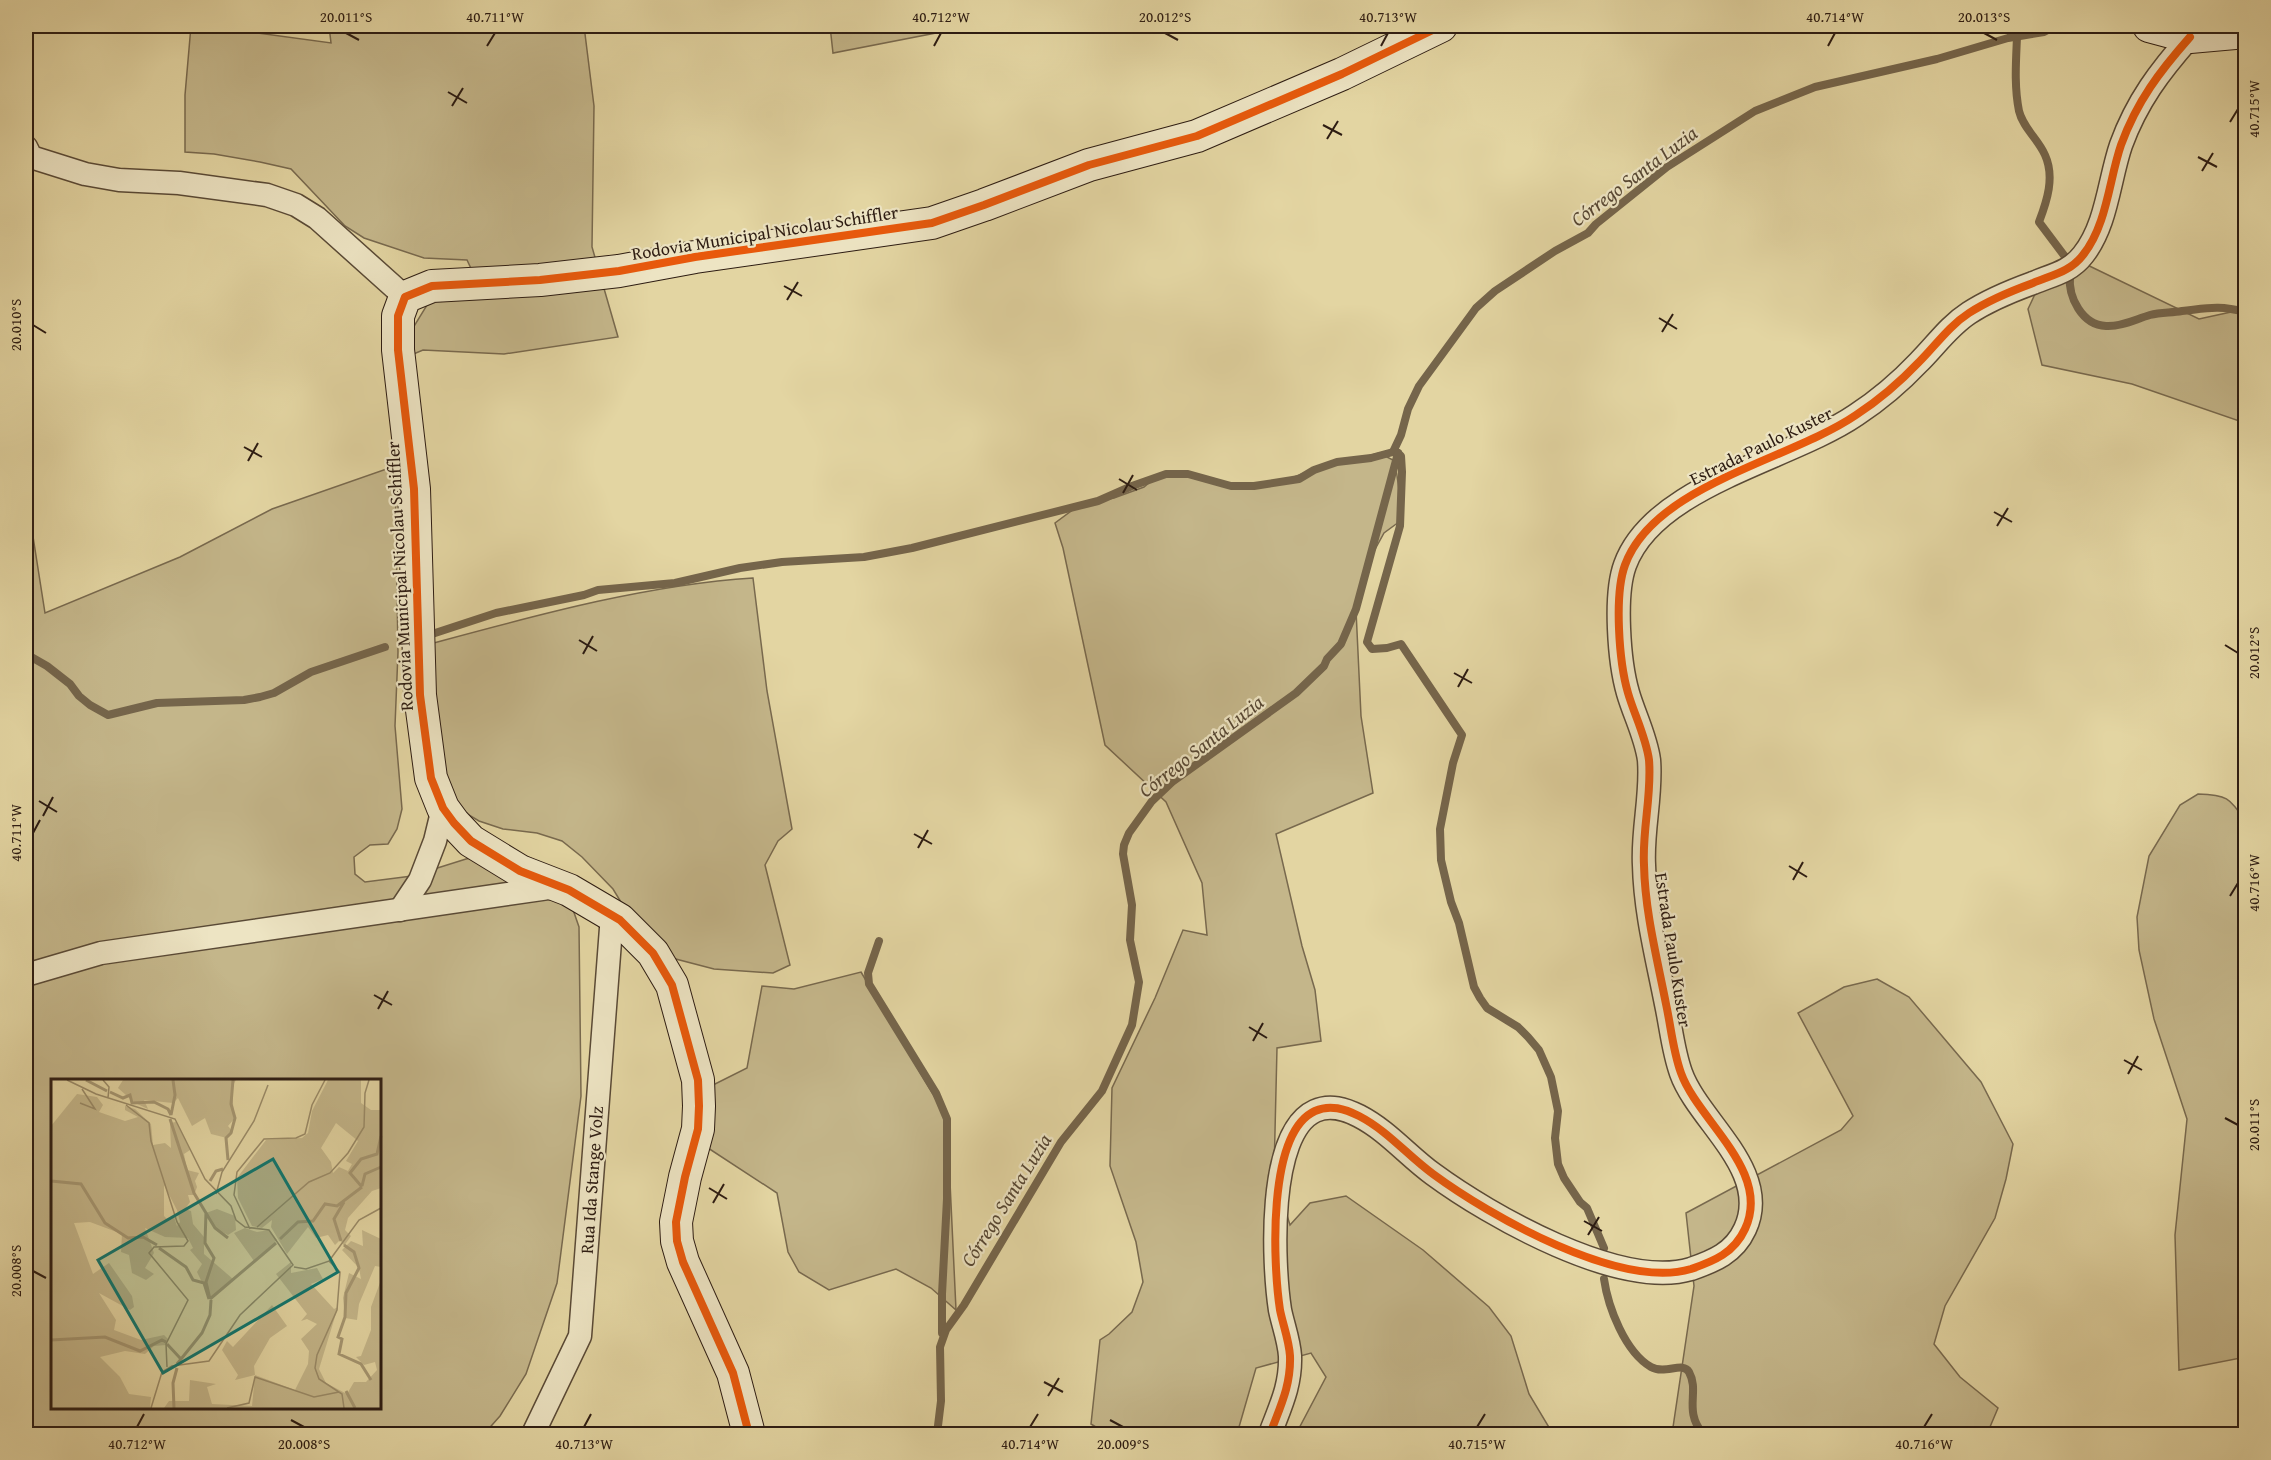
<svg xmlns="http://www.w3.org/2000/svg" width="2271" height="1460" font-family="'Gentium Book Plus',serif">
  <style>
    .green { fill: #c4b68a; stroke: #78694e; stroke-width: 1.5; fill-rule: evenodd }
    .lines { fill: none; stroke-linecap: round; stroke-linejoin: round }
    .stream { stroke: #75654b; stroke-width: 8 }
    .street-casing { stroke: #5a4a36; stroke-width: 25 }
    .secondary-casing { stroke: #2d1c12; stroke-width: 34 }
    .street { stroke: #ede4c3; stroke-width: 22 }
    .secondary { stroke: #ede4c3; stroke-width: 32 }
    .cycleway-casing { stroke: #ede4c3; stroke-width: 11 }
    .cycleway { stroke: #e8590c; stroke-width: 8 }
    .ticks { fill: none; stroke: #2d1c12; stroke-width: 2 }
    .labels { text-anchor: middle; stroke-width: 4.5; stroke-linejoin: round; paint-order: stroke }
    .street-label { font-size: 18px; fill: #2d1c12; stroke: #ede4c3 }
    .water-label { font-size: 20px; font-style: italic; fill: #574733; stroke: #ede4c3 }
    .inset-river { fill: none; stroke: #a59671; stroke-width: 3 }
    .inset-road { fill: none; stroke: #9a8b68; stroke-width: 1.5 }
    .view { fill: #0f766e; fill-opacity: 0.15; stroke: #0f766e; stroke-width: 3 }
    .inset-edge { fill: none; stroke: #2d1c12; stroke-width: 3 }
    .neatline { fill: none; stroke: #2d1c12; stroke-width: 2 }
    .ticks-label { font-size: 15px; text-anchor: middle; fill: #2d1c12 }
  </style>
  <rect width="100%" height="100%" fill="#e3d5a2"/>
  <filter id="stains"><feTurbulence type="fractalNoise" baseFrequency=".00333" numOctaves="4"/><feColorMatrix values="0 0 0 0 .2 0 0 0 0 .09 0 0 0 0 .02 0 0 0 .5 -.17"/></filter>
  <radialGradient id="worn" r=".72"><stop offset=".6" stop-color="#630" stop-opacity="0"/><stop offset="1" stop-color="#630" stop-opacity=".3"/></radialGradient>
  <g class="green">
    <path d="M191,26H206L331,43L329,26H584L594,106L592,247L618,337L504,354L423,350L404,358L408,336L427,305L475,277L467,260L424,258L364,238L345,226L291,169L260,162L214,154L185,152V95Z"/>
    <path d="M830,26H972L833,53Z"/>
    <path d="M2077,260L2199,319L2245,309V423L2132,384L2042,365L2028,309L2043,277Z"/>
    <path d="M1379,453L1395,461L1403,519L1384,533L1367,564L1356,610L1361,716L1373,793L1276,834L1302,946L1315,990L1321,1041L1277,1048L1274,1173L1290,1225L1310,1203L1346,1196L1423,1250L1489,1307L1511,1336L1529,1394L1553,1434H1296L1326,1377L1311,1353L1256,1368L1237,1434H1107L1091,1424L1100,1340L1109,1334L1132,1312L1143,1282L1136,1242L1110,1166L1112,1088L1155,998L1183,930L1207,935L1202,883L1166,802L1105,745L1063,548L1055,523L1082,503L1114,498L1144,487L1158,475L1186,476L1234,488L1275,484L1310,471Z"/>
    <path d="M395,466L398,652L395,726L402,809L397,829L388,844L370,845L354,857L355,874L365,882L412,876L466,859L498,853L526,856L547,866L562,878L579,927L581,1096L557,1283L526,1374L500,1416L484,1434H26V492L45,613L180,557L272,509ZM52,1080H380V1408H52Z"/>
    <path d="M753,578L767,691L792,829L778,841L765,865L790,965L773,973L714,969L672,958L627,912L613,889L582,857L562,841L537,833L503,829L479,821L452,805L415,648C523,619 641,585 753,578Z"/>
    <path d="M2198,794C2226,795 2230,797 2245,821L2246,1357L2179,1370L2175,1235L2187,1119L2154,1019L2139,950L2137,917L2149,856L2180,805Z"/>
    <path d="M861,972L947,1118L956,1310L931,1288L896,1269L829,1290L799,1272L788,1252L777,1193L708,1148L709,1087L747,1068L762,986L794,989Z"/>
    <path d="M1877,979L1909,997L1981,1082L2013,1144L2006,1179L1995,1218L1945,1306L1934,1344L1960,1377L1998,1408L1987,1434H1672L1694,1286L1686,1213L1841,1130L1853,1116L1798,1013L1844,987Z"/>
  </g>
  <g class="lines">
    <g class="stream">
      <path d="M2017,37C2016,61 2014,86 2019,111C2023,128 2038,139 2045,155C2055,177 2047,201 2039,222L2066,258"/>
      <path d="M2070,276C2068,297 2082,325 2106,326C2121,327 2136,319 2150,315C2161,312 2171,313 2182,311C2209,308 2218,305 2246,312"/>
      <path d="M1393,452L1401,435L1408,409L1419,386L1476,308L1495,291L1555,251L1588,233L1596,224L1667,167L1755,111L1815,87L1937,59L2008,38L2044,32L2055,26"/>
      <path d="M1398,453L1401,456L1402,472L1400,526L1367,642L1372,649L1387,648L1401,644L1462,735L1453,763L1440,829L1441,860L1451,902L1459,923L1474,987L1480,998L1487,1008L1518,1027L1528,1037L1539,1050L1551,1077L1558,1111L1555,1138L1558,1164L1564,1178L1580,1202L1587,1208L1604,1248"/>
      <path d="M429,635L496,613L584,595L598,590L675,583L740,568L782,562L864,557L912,548L1098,501L1132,486L1166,474H1188L1231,486H1254L1299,479L1314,470L1337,462L1371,458L1393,452L1398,453"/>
      <path d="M26,654L47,666L70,684L79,696L90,705L108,715L157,703L244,700L260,697L274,693L311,672L385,647"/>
      <path d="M879,941L868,973L869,984L936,1093L947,1119V1199L942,1294V1333"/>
      <path d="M1604,1279C1608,1307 1625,1352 1651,1367C1665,1375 1683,1361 1689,1372C1700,1392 1683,1410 1703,1434"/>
      <path d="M937,1434L941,1401L940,1347L946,1330L964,1305L1061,1142L1102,1091L1132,1025L1139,982L1130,940L1132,905L1123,854L1124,845L1129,833L1152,801L1172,782L1296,693L1324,666L1327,659L1341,644L1356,609L1398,453"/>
    </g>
    <g class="street-casing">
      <g id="street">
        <path d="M26,147L31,157L85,174L119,180L179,183L267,195L296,205L317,218L405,297"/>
        <path d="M400,910L420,880L435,841L443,808"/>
        <path d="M26,975L101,953L556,887"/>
        <path d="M533,1434L580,1336L612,915"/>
        <path d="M1270,1434C1280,1407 1291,1386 1290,1356C1289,1340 1283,1325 1280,1310C1273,1264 1267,1133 1315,1111C1330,1104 1345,1109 1359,1116C1388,1131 1408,1156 1433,1174C1490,1216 1620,1290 1691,1269C1714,1261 1734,1253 1745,1229C1772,1171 1698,1121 1681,1073C1673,1051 1671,1027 1666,1004C1657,958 1645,912 1644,865C1642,830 1652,795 1649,760C1646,737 1634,714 1628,693C1619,662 1614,595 1625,565C1654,485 1790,460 1856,415C1879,400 1900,382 1919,362C1936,345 1949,326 1969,313C1989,300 2011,291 2033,283C2052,275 2070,272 2083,255C2107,225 2109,180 2121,145C2137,101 2160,71 2190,37"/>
      </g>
    </g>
    <g class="secondary-casing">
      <g id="secondary">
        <path d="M2149,26L2190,37L2246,32"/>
        <path d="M749,1434L733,1373L683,1262L677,1241L676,1222L685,1177L698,1129L699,1106L698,1080L672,985L653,953L620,920L569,890L520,871L471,841L454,823L443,808L431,778L420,695L414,489L398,350V316L405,297L432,286L540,280L619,271L695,257L932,223L984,205L1089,165L1197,136L1342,74L1441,26"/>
      </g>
    </g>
    <use href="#street" class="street"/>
    <use href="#secondary" class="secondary"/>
    <g class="cycleway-casing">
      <g id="cycleway">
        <path d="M749,1434L733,1373L683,1262L677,1241L676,1222L685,1177L698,1129L699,1106L698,1080L672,985L653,953L620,920L569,890L520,871L471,841L454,823L443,808L431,778L420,695L414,489L398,350V316L405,297L432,286L540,280L619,271L695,257L932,223L984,205L1089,165L1197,136L1342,74L1441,26"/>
        <path d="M1270,1434C1280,1407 1291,1386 1290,1356C1289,1340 1283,1325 1280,1310C1273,1264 1267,1133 1315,1111C1330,1104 1345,1109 1359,1116C1388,1131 1408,1156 1433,1174C1490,1216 1620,1290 1691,1269C1714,1261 1734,1253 1745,1229C1772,1171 1698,1121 1681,1073C1673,1051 1671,1027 1666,1004C1657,958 1645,912 1644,865C1642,830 1652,795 1649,760C1646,737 1634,714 1628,693C1619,662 1614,595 1625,565C1654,485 1790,460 1856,415C1879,400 1900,382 1919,362C1936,345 1949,326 1969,313C1989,300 2011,291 2033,283C2052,275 2070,272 2083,255C2107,225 2109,180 2121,145C2137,101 2160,71 2190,37"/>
      </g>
    </g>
    <use href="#cycleway" class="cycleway"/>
  </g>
  <path class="ticks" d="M346,33L359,40M1165,33L1178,40M1984,33L1997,40M487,46L495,33M934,46L941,33M1381,46L1388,33M1828,46L1835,33M448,92L467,103M452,106L463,88M2230,122L2238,109M1323,125L1342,135M1327,139L1338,121M2198,157L2217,167M2202,171L2213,153M784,286L802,296M787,300L798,282M1659,318L1677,329M33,325L46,333M1662,332L1673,314M244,447L262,457M248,461L258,443M1119,479L1137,490M1123,493L1133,475M1994,512L2012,522M1997,526L2008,508M579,640L597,651M2225,645L2238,653M583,654L593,636M1454,673L1472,683M1458,687L1468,669M39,801L57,812M43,816L53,797M33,833L40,820M914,834L932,844M918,848L928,830M1789,866L1807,877M1793,880L1803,862M2230,896L2238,883M374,995L392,1005M378,1009L388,991M1249,1027L1267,1038M1253,1041L1263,1023M2124,1060L2142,1070M2128,1074L2138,1056M2225,1118L2238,1125M709,1188L727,1199M713,1203L724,1184M1584,1221L1602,1231M1588,1235L1599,1217M33,1271L46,1278M1044,1382L1063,1392M1048,1396L1059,1378M291,1420L304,1427M1110,1420L1123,1427M137,1427L144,1414M584,1427L591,1414M1030,1427L1038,1414M1477,1427L1485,1414M1924,1427L1932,1414"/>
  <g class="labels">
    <g class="street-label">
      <text transform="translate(765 233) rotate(-9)" y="6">Rodovia Municipal Nicolau Schiffler</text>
      <text transform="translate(1761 446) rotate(-26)" y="6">Estrada Paulo Kuster</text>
      <text transform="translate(400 576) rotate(-93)" y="6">Rodovia Municipal Nicolau Schiffler</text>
      <text transform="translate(1673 950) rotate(81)" y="6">Estrada Paulo Kuster</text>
      <text transform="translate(592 1180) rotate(-86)" y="6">Rua Ida Stange Volz</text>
    </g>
    <g class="water-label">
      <text transform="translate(1634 176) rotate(-37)" y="7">Córrego Santa Luzia</text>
      <text transform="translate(1201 746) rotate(-38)" y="7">Córrego Santa Luzia</text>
      <text transform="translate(1006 1200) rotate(-58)" y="7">Córrego Santa Luzia</text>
    </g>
  </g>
  <g transform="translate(51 1079)">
    <rect width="330" height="330" fill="#e3d5a2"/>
    <path d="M72,1H185L181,8L183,40L177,47L182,53L176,59L160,55L154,39L141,47L127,19L122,24L93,21L97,30L84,24L67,9ZM277,1H310V24L320,31H330V109L321,112L297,139L294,151L300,157L293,167L289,161L284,166L277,156L265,159L257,148L236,175L220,148L221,141L211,149L201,147L187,119L186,99L215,61L251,59L257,54L261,32ZM285,44L307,62L295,82L301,85L297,92L288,88L282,94L280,83L270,69ZM26,15L46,18L52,26L48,33L74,42L87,38L74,31V27L84,30L100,45L102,66L114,64L120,69L119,44L125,43L139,71L133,75L136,91L148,94L144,102L146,108L143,116H137L139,123L134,130L140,132L142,145L153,158V175L182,200L159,220L146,193L151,185L139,171L142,169L137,159L114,158L94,149L103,174L94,189L103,195L95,201L81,194L78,176L70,173L71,155L39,143L23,144L42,195L58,184L81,217L83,228L79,231L48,214L65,241L63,251L90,261L113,256L117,260L115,266L103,267L94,275L74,272L49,278L69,298L78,315L100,318L99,329H0V47ZM113,106L126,131L129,143L126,147L123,138L117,141L113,137ZM166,130L184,137L185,151L177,156L164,149L155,134ZM194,149L206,153L218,151L226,161L203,182L183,154ZM311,151L330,160V188L324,187L308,225L306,241L294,239L292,219L298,194L310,200L308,189L291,171L300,162L312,167ZM240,183V194L266,189L272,200L260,205L283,230L287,228L268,290L275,304L296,315L303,303H315L326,291L324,283L313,286L305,278L310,277L320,251V228L330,201V329H113L118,322H138L139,301L165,305L156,308L161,325L201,327L204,296L184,301L187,296L171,271L176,262L182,268L221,226L236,247L219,259L203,287L204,296L244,311L257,285L258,272L250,260L266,245L256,240L250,242L256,235L225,195Z" fill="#c4b68a" fill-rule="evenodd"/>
    <path class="inset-river" d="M35,1L56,12M59,13L72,19L79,16L81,24L103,23L117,30L120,36M120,36L124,16L122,1M119,40L143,114L164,149L177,159M177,81L175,59L180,54L184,39L180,25L182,1M0,102L30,105L54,144L77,159L92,158L106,166M159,102L165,92L172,90M311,107L314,95L330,88M311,108L299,94L310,80L326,75L330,57M155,133L154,164L163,179L155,203L159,220M229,160L247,143L262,142L274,125L286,127L311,108M290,162L283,140L293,123M293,166L303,173L308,189L295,214L294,238L287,258L291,260L288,275L310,285L320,301M108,169L135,188L142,201L153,204L158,220M159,220L225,164M0,261L54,258L89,272L111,261L115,263M116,265L129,279M126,285L151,254L159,236L160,221M295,312L304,329M123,329L122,304L126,289"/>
    <path class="inset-road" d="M16,1L45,15L124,40L154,100L180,127L185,141L194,148L218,151L242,186L189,236L158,282L121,287L111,293L100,329M52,1L58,8L57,19M29,24L44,30L31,10M75,26L98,44L100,62L126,143L137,162L133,167L103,168L98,174L137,221L115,265L116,288M165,115L171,93L203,42L217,6M206,148L258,103L279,94L297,74L313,48L314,14L318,1M199,150L183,116L186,93L213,60L245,59L254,55L261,26L274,1M278,182L308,141L330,129M243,188L255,190L278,182L289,193L286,231L266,276L264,289L268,300L291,315L293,329M176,329L198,324L204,298L263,318L288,313"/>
    <path class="view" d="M222,80L287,193L112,294L47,181Z"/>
    <rect width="330" height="330" class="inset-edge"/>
  </g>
  <rect width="2271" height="1460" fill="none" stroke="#e3d5a2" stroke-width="66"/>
  <rect x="33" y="33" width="2205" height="1394" class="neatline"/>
  <g class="ticks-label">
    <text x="346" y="22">20.011°S</text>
    <text x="495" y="22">40.711°W</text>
    <text x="941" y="22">40.712°W</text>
    <text x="1165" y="22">20.012°S</text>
    <text x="1388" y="22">40.713°W</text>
    <text x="1835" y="22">40.714°W</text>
    <text x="1984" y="22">20.013°S</text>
    <text transform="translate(2254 109) rotate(-90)" y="5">40.715°W</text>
    <text transform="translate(16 325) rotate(-90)" y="5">20.010°S</text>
    <text transform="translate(2254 653) rotate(-90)" y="5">20.012°S</text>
    <text transform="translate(16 833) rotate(-90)" y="5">40.711°W</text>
    <text transform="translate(2254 883) rotate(-90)" y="5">40.716°W</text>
    <text transform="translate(2254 1125) rotate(-90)" y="5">20.011°S</text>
    <text transform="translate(16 1271) rotate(-90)" y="5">20.008°S</text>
    <text x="137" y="1449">40.712°W</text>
    <text x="304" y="1449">20.008°S</text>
    <text x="584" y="1449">40.713°W</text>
    <text x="1030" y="1449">40.714°W</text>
    <text x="1123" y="1449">20.009°S</text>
    <text x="1477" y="1449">40.715°W</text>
    <text x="1924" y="1449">40.716°W</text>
  </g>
  <rect width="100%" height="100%" filter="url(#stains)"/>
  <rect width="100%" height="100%" fill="url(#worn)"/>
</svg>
